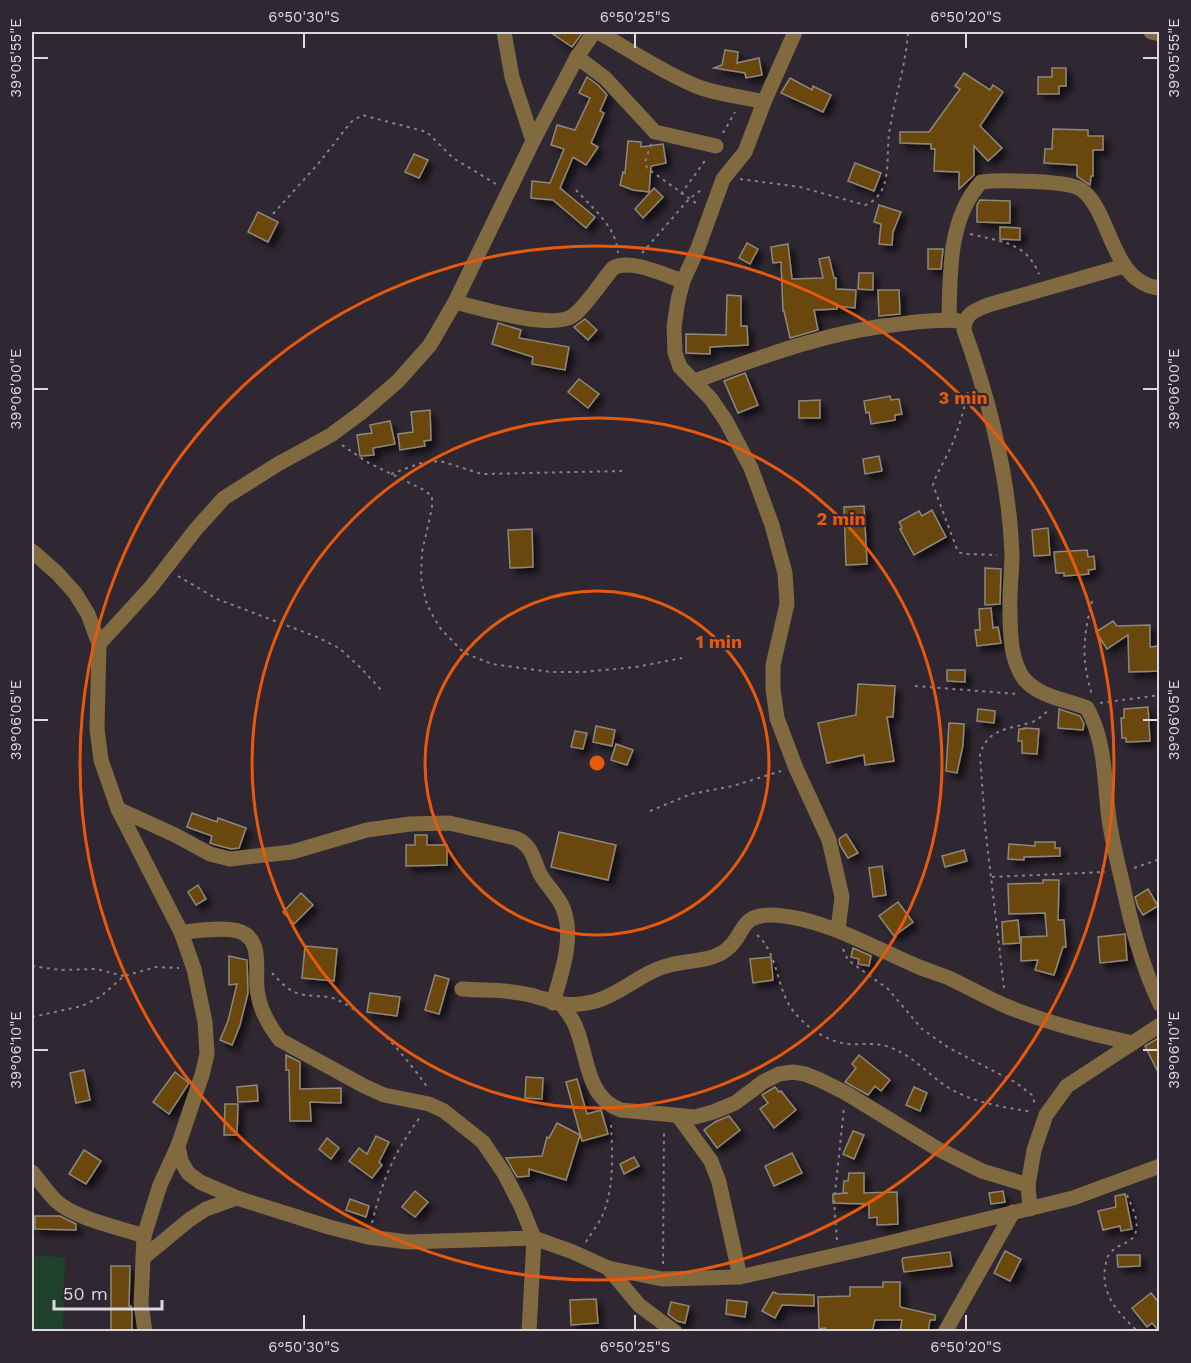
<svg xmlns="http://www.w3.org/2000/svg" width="1191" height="1363" font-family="'Work Sans',sans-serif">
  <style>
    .green { fill: #1e422c }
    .building { fill: #6a4609; stroke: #8f877c; stroke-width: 1.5; filter: url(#shadow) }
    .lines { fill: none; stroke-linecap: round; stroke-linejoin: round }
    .path { stroke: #878189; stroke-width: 2; stroke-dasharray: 3 4.5; stroke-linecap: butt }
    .minor { stroke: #826a40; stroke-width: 15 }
    .ticks { fill: none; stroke: #dcd8de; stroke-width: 2 }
    .ring { fill: none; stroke: #e8590c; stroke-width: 3 }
    .centre { fill: #e8590c; stroke: #2f2832; stroke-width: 3 }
    .ring-label { font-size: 18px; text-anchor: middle; font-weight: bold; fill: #e8590c; stroke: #2f2832; stroke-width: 4.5; stroke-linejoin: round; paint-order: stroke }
    .neatline { fill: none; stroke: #dcd8de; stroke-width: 2 }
    .ticks-label { font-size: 15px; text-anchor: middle; fill: #dcd8de }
  </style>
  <defs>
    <filter id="shadow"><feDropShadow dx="5.5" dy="5.5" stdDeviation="3" flood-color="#0009"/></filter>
  </defs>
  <rect width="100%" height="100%" fill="#2f2832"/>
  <path class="green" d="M32,1256L65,1257L63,1331H32Z"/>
  <g class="building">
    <path d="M550,32H583L572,47Z"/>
    <path d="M725,50L738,52L737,63L759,58L762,75L746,78L745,73L714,68L722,65Z"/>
    <path d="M1052,68H1066V86H1059V94H1038V77H1052Z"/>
    <path d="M964,73L990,90L993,85L1003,92L980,126L1002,148L988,161L974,146V175L959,189V172L934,171L935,149H931V144L900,143V132H929L960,89L955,86Z"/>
    <path d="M587,77L598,85L607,95L600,111L604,113L591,143L598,147L586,165L573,157L560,188L595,217L586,228L553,200L531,198L532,181L550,183L564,149L551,145L557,125L575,130L590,98L579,93Z"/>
    <path d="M790,78L812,90L813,86L831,95L823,112L781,93Z"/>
    <path d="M1053,129L1088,130V136H1103V150H1093V176H1091L1090,185L1077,176V165L1044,163L1045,149H1052Z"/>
    <path d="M628,141L641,142V147L663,144L666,163L651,166L649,192L633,190L620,185L623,172L625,173Z"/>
    <path d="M414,154L428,160L419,178L405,172Z"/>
    <path d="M855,163L881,173L874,191L848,181Z"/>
    <path d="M654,188L663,197L643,218L635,209Z"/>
    <path d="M980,200L1010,201V223L977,222V205Z"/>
    <path d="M879,205L901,212L893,232L892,245L879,244L881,224L874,222Z"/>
    <path d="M258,212L278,222L268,242L248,232Z"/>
    <path d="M1000,227L1020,228V240L1000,239Z"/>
    <path d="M747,243L758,249L750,264L739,258Z"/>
    <path d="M788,244L792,279L823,278L819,259L829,257L834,278H836V289L856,290L855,308L837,306V309L814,310L818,330L790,338L784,311H783L781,262L773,263L771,247Z"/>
    <path d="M928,249H943L941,269H928Z"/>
    <path d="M859,273H873V290L858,289Z"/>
    <path d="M878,290H899L900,314L879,316Z"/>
    <path d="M727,295L741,296V326H747L748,345L710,347V354L686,353V334L726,335Z"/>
    <path d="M585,319L597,330L588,340L574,327Z"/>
    <path d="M498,323L521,330L519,338L569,347L565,370L532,364L533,357L492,344Z"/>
    <path d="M745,373L758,405L738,413L724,381Z"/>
    <path d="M579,379L599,394L588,408L568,392Z"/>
    <path d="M890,396L891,400L899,399L902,414L895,415V420L871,424L869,412L866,413L864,401Z"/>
    <path d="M820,400V418H799V401Z"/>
    <path d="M430,410L431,440L424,441L425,446L400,450L398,434L413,432L411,412Z"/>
    <path d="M390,421L395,444L373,448L374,455L360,456L357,435L372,433L370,425Z"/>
    <path d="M879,456L882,471L865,474L863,459Z"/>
    <path d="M864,506L867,564L846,565L844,507Z"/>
    <path d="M932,510L946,537L914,555L900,529L902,528L899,522L919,511L922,516Z"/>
    <path d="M1048,528L1050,555L1034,556L1032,530Z"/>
    <path d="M532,529L533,567L510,568L508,530Z"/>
    <path d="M1087,550L1088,557L1094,556L1095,569L1088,570L1089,574L1064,576V573H1056L1054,552Z"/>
    <path d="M985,568L1001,569L1000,604L985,605Z"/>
    <path d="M991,608L993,628L998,627L1001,643L977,646L975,630H980L979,609Z"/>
    <path d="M1113,621L1117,626L1150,625V647L1160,646V671L1129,672L1128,635L1107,649L1096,632Z"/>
    <path d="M947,670H965V682L947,681Z"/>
    <path d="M858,684L895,686L893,717H887L894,761L865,765L864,755L827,763L818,723L856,715Z"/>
    <path d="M1148,707L1150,741L1126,742V738H1122L1121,718H1124V709Z"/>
    <path d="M978,709L995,711L994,723L977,721Z"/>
    <path d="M1059,709L1080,716L1084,724L1083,730L1058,728Z"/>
    <path d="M949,723L964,724L963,745L957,773L946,771Z"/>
    <path d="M596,726L615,730L612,746L593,742Z"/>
    <path d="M1024,728L1039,729L1037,754L1022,753V741H1018L1019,729H1024Z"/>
    <path d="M575,731L587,733L583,749L571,747Z"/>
    <path d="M616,744L633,750L627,765L611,760Z"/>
    <path d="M192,813L217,822L218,818L246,828L239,848L231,849L213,844L210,843L212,836L187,827Z"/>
    <path d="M559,832L616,845L608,880L551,867Z"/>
    <path d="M846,834L858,853L848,858L840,845L839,839Z"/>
    <path d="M415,835H427V845H447V865L406,866V845H415Z"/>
    <path d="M1035,842H1055V848H1060V856L1024,857V860L1008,859L1009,844L1035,846Z"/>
    <path d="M964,850L967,861L945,867L942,856Z"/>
    <path d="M882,866L886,895L873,897L869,868Z"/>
    <path d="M1043,880H1059L1058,920H1064L1066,947H1063L1054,975L1035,970L1038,960L1021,961V937L1047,936L1045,913L1009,914L1008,884L1043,883Z"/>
    <path d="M198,885L206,899L196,905L188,892Z"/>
    <path d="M1148,889L1158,906L1143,915L1138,907L1135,897Z"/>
    <path d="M301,893L313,905L294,924L283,912Z"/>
    <path d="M898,902L913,922L894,936L879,916Z"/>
    <path d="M1018,920L1020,943L1003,944L1002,922Z"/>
    <path d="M1125,934L1127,960L1100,963L1098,937Z"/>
    <path d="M305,946L337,949L334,981L302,978Z"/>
    <path d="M853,948L871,956L869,966L858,964L859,959L851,957Z"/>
    <path d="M229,956L247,960L248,993L240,1025L232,1045L220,1040L228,1021L237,984L229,985Z"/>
    <path d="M771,957L773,980L753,983L750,959Z"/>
    <path d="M435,975L449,979L439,1014L425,1010Z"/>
    <path d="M370,993L400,997L397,1016L367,1012Z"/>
    <path d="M1160,1037V1076L1145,1046Z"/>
    <path d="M286,1055L300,1062V1089L341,1088V1103L310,1102L311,1121H290L289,1070H286Z"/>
    <path d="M859,1055L890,1080L881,1091L875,1086L868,1095L845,1082L856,1068L852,1064Z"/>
    <path d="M84,1070L90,1100L76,1103L70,1073Z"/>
    <path d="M175,1072L189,1083L169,1114L153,1102Z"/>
    <path d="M526,1077L543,1078L542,1099L525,1098Z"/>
    <path d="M577,1079L587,1114L601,1110L608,1134L582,1141L566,1082Z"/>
    <path d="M257,1085L258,1101L238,1102L237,1087Z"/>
    <path d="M775,1087L779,1092L781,1091L796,1110L774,1128L760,1109L768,1103L762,1095Z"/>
    <path d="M914,1087L927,1093L920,1111L906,1105Z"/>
    <path d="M225,1104H238L237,1135H224Z"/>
    <path d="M729,1116L740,1130L717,1148L704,1130L715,1122Z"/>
    <path d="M557,1123L580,1135L566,1180L529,1169V1176L517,1177L506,1158L542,1156L547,1137L549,1138Z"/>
    <path d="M853,1131L864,1135L854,1159L843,1154Z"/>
    <path d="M376,1136L389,1142L379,1162L382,1165L372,1178L349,1161L359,1148L367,1154Z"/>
    <path d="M327,1138L339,1148L331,1159L319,1149Z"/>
    <path d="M84,1150L101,1161L86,1184L69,1174Z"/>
    <path d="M792,1153L802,1173L774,1186L765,1166Z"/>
    <path d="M634,1157L639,1166L624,1174L620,1164Z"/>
    <path d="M849,1173H864V1193L897,1192L898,1224L877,1225V1217L869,1218V1204L833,1203V1194L848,1193H843L844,1181H848Z"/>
    <path d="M415,1191L428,1202L415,1217L402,1207Z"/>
    <path d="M1003,1191L1005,1202L991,1204L989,1193Z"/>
    <path d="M1125,1194L1132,1229L1121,1231L1120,1226L1103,1230L1098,1211L1116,1207L1115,1196Z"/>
    <path d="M350,1199L369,1206L366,1217L346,1210Z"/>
    <path d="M35,1216H60L76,1224V1230L35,1229Z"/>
    <path d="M1005,1251L1021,1259L1010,1281L994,1273Z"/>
    <path d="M950,1252L952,1266L904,1272L902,1260L903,1258Z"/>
    <path d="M1117,1255H1140V1266L1118,1267Z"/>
    <path d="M111,1266H130L129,1306H131L132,1312V1332H111Z"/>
    <path d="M883,1282H900V1307L935,1315V1320H930L928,1332H900L902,1320H875L872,1332H825V1328L819,1329L818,1297L850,1296V1287H883Z"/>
    <path d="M773,1292L778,1294L814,1295V1306L782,1305L775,1318L762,1311Z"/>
    <path d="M1151,1293L1160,1304V1332L1152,1323L1147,1327L1132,1308Z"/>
    <path d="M596,1299L598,1323L571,1325L570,1300Z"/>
    <path d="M727,1300L747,1302L745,1317L726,1314Z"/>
    <path d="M671,1302L689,1306L685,1323L677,1321L668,1314Z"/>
  </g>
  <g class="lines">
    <g class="path">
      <path d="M723,133L735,112"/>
      <path d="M651,144L645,162L647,168L697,204"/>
      <path d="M740,179L800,187L865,205C874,202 881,194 884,185C889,170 887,150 889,134C894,99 906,66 908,32"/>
      <path d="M576,190C593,209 616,226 618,253"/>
      <path d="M681,194L707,158"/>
      <path d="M273,214L318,164L351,122L362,115L427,132L453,158L496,184"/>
      <path d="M970,234C1001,242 1025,241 1039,274"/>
      <path d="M642,253L689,199L704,188"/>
      <path d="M968,392C963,413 957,436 947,455C942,466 936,474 933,485L958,552L965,554L997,555"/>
      <path d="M342,445L367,462L422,489L432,496V508L422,552L421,578L427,605L440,628L464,653L492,664L551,672H583L636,667L682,658"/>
      <path d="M391,474L421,463L440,461L482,474L622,471"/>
      <path d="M178,576L217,599L317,637L339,648L360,667L383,692"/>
      <path d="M1092,601C1083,639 1081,658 1092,695"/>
      <path d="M915,686L1017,694"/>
      <path d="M1100,703L1160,695"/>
      <path d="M650,811L691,794L733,786L781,771"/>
      <path d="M1134,868L1160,859"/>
      <path d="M992,877L1105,872"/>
      <path d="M757,935C779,954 776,990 794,1012C807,1028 828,1042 848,1044C862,1045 876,1042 889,1047C913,1055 928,1075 949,1088C974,1103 1003,1107 1032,1112"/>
      <path d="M843,949L848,960L888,989L922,1029L949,1048L1015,1082L1032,1095L1035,1104"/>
      <path d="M32,966L60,970L96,969L124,976"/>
      <path d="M272,973C279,980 287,990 297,993C310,998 325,994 338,1000C374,1018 405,1056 428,1088"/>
      <path d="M1004,988L985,826L980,754C989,728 1006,730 1029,723C1037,721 1043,715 1049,710"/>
      <path d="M32,1017L82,1006L100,997L124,976L156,967L179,968"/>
      <path d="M1127,1195C1131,1205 1139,1219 1136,1231C1134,1243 1120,1243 1112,1251C1107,1255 1106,1262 1105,1268C1101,1296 1119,1313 1138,1332"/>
      <path d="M372,1223C383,1178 393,1155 420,1117"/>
      <path d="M837,1240L834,1202L844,1108"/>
      <path d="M586,1242C591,1233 599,1224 603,1214C615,1185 612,1152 611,1122"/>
      <path d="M663,1264L664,1129"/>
    </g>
    <g class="minor">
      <path d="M504,32L512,77L533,141"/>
      <path d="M598,32C630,50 662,72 696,86C718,95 741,96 764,102"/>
      <path d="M795,32L764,102L745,152L723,179L698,248L683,281L678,300L674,327L675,353L680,367L711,399L726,421L751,468L772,525L785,573L787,604L773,665V689L777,718L795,766L829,840L842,897L838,930"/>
      <path d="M1151,32L1160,34"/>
      <path d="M577,57L605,78L655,132L716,146"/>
      <path d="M1124,266L988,305C974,311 965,313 964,330C990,402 1009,477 1012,554C1012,572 1009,591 1010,609C1010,631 1010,662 1025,680C1042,698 1065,699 1087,708C1106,742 1104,781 1109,819C1112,840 1117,861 1122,881C1131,924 1141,964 1160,1004"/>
      <path d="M455,302C480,308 554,331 574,315C587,305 601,282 613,268C630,258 664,275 683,281"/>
      <path d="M949,320C950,273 948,219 981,182C999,180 1070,180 1082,190C1112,213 1111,284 1160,288"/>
      <path d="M695,381C766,355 832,330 908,323C925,321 942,319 959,321"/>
      <path d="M32,551L57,573L75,593L88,614L99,644L97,729L101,760L118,809L181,932L194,969L205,1022L207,1054L202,1075L178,1146L181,1161L188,1173L200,1182L237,1198L329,1227L368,1237L408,1242L534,1238L573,1252L608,1268L662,1279L740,1277L872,1247L1073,1198L1160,1166"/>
      <path d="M99,644L151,587L196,529L224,498L278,464L331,435L362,412L398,381L430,345L455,302L533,141L577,57L594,32"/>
      <path d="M118,809L175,835L210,854L230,859L292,852L367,830L410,824L449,823L515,838C532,845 533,858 540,874C547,886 558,896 563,908C575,938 561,974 553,1003"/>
      <path d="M181,932C197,931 227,926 241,932C265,942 253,975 258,995C261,1012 270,1027 280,1040L364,1086L384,1095L429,1104L444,1111L483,1142L504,1173L521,1206L534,1238L529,1332"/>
      <path d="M462,989C485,991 508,989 530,995C558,1002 565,1009 596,1001C623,993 643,971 670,965C688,960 711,962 726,950C747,934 737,914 774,915C824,918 874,948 919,967C929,971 939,974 949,978C968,987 987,998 1006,1006C1047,1023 1090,1034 1133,1043"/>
      <path d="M562,1005C568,1013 574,1020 577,1030C588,1059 587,1098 621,1110L695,1117L713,1112L735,1103L763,1082L779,1074L793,1072L805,1074L820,1080L846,1093L936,1148L982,1171L1028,1185"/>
      <path d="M679,1117L711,1161L719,1182L740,1277"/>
      <path d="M32,1172C40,1181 47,1192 56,1201C76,1219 118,1227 144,1236"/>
      <path d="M1030,1209L1028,1185L1034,1150L1046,1115L1067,1086L1160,1025"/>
      <path d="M143,1258L189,1220L206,1209L237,1198"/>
      <path d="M608,1268L639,1305L675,1332"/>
      <path d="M145,1332L141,1304L144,1236L160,1185L178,1146"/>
      <path d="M945,1332L1013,1212"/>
    </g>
  </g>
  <path class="ticks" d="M304,33V48M635,33V48M966,33V48M33,58H48M1143,58H1158M33,389H48M1143,389H1158M33,720H48M1143,720H1158M33,1050H48M1143,1050H1158M304,1315V1330M635,1315V1330M966,1315V1330"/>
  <g class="ring">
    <circle cx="597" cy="763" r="172"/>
    <circle cx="597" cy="763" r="345"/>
    <circle cx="597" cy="763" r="517"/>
  </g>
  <circle cx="597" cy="763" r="9" class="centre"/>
  <g class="ring-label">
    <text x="963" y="404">3 min</text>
    <text x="841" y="525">2 min</text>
    <text x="719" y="648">1 min</text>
  </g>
  <rect width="1191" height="1363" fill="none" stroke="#2f2832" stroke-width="66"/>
  <path d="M54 1300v9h108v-9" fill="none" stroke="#dcd8de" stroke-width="3"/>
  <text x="63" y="1300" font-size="18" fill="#dcd8de" stroke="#2f2832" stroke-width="4.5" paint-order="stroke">50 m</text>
  <rect x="33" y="33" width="1125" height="1297" class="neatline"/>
  <g class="ticks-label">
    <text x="304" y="22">6°50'30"S</text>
    <text x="635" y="22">6°50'25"S</text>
    <text x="966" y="22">6°50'20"S</text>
    <text transform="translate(1174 58) rotate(-90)" y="5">39°05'55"E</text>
    <text transform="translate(16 58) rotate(-90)" y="5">39°05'55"E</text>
    <text transform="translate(1174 389) rotate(-90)" y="5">39°06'00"E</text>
    <text transform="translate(16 389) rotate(-90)" y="5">39°06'00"E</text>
    <text transform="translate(1174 720) rotate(-90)" y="5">39°06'05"E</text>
    <text transform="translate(16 720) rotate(-90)" y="5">39°06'05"E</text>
    <text transform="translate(1174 1050) rotate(-90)" y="5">39°06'10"E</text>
    <text transform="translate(16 1050) rotate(-90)" y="5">39°06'10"E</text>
    <text x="304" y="1352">6°50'30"S</text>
    <text x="635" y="1352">6°50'25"S</text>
    <text x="966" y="1352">6°50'20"S</text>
  </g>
</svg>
